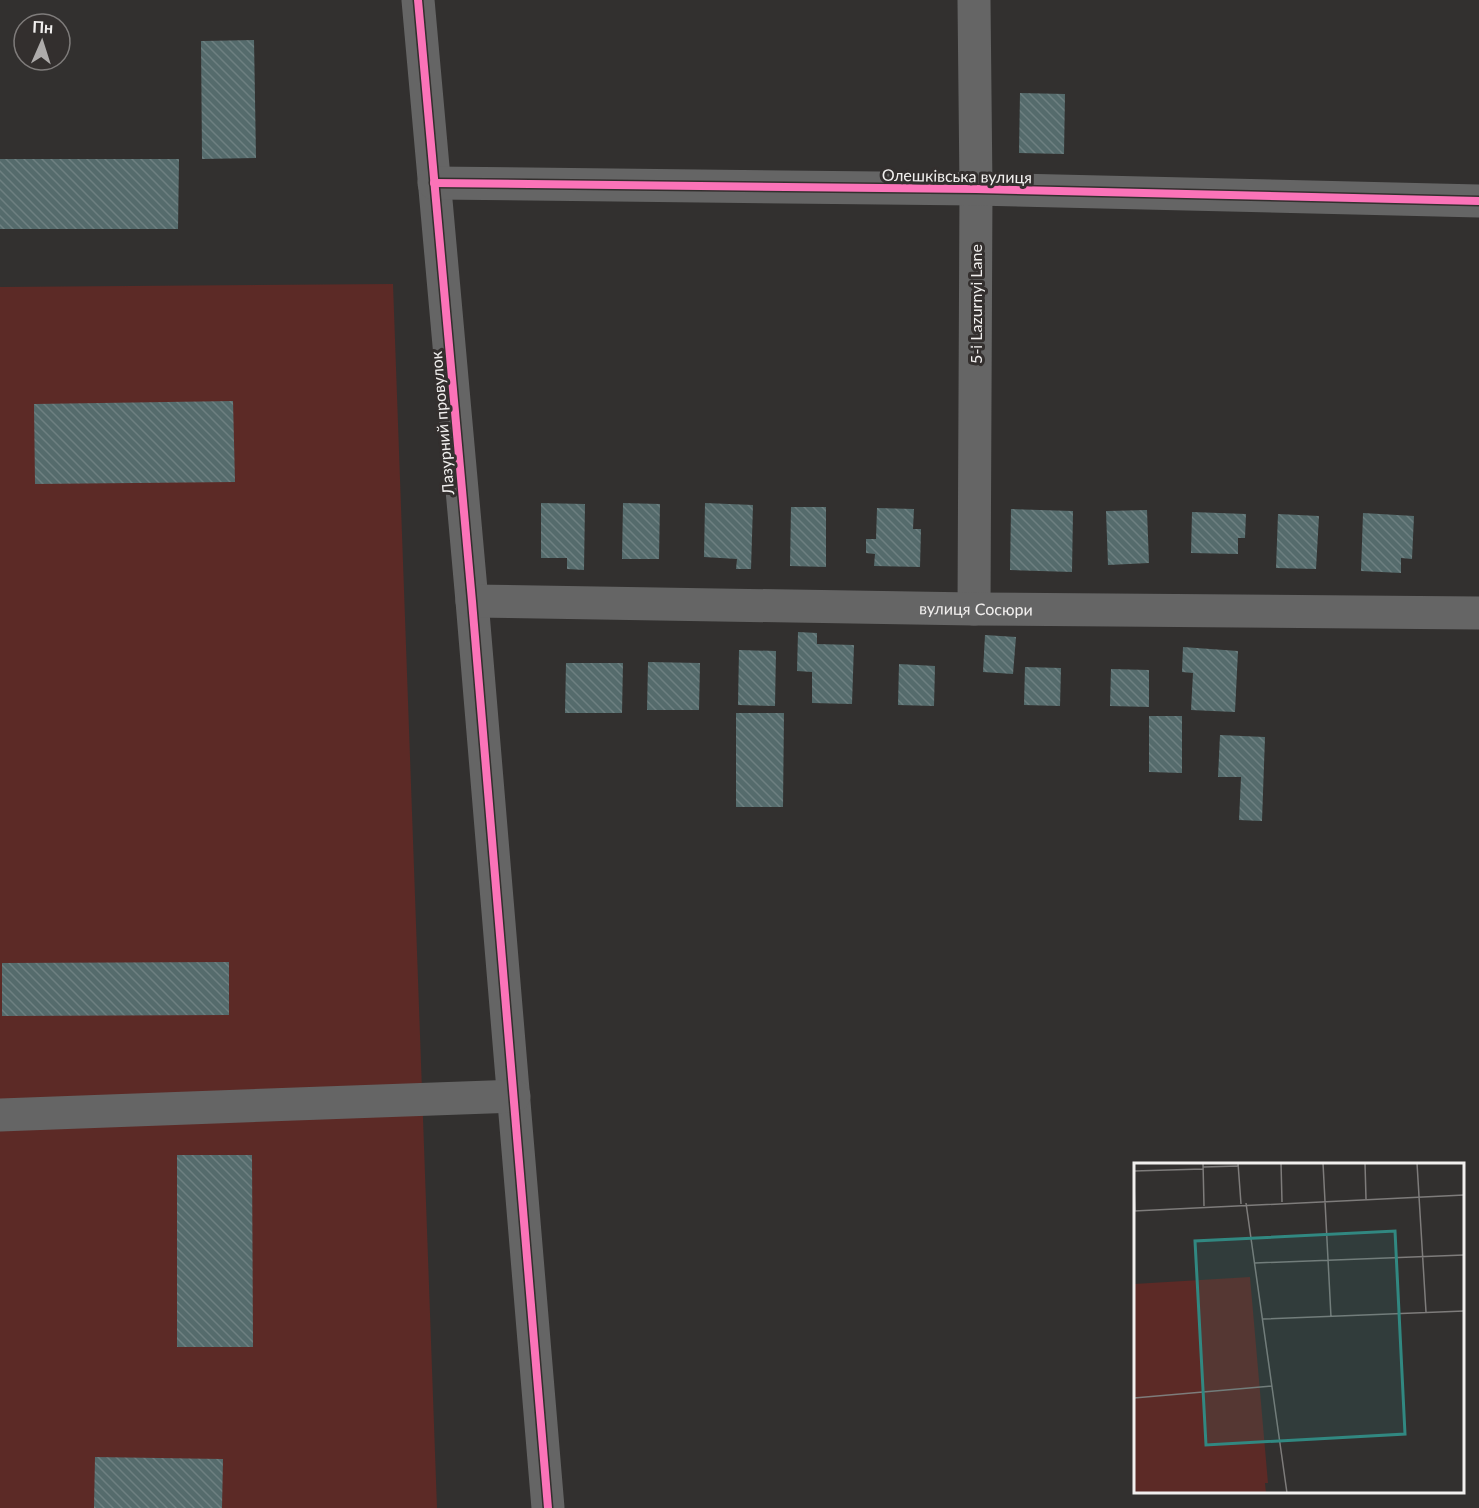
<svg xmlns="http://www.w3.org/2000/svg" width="1479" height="1508" font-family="Lato,sans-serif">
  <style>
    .grass { fill: #5c2a26 }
    .building { fill: url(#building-back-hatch) }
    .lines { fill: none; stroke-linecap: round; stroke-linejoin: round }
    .minor { stroke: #656565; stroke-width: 33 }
    .cycleway-casing { stroke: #332f2e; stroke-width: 11 }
    .cycleway { stroke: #fb73b8; stroke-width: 8 }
    .labels { text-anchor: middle; stroke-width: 6; stroke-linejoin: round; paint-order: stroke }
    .street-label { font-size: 16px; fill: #f1efee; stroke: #332f2e }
    .inset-road { fill: none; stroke: #7e7c7b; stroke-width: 1.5 }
    .view { fill: #318881; fill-opacity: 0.15; stroke: #318881; stroke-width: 3 }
    .inset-edge { fill: none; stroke: #f1efee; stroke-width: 3 }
  </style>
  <defs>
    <pattern id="building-back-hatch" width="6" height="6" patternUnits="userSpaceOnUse" patternTransform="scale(1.5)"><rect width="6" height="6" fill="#556b6c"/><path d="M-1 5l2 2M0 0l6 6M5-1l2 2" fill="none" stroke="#6e8081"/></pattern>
  </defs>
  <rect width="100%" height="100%" fill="#32302f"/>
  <path class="grass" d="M393,284L437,1508H0V287Z"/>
  <g class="building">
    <path d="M254,40L256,158L202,159L201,41Z"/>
    <path d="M1020,93L1065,94L1064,154L1019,153Z"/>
    <path d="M0,159H179L178,229H0Z"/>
    <path d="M233,401L235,482L35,484L34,404Z"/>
    <path d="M541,503L585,504L584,570L567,569V558H541Z"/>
    <path d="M623,503L660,504L659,559H622Z"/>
    <path d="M705,503L753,505L751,569H736L737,559L704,557Z"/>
    <path d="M791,507H826V567L790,566Z"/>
    <path d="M877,508L914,509L913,529H921L920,567L874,566L875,554L866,553V539H876Z"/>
    <path d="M1011,509L1073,511L1072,572L1010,570Z"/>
    <path d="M1147,510L1149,563L1108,565L1106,511Z"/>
    <path d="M1192,512L1246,514L1245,538H1238V554L1191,553Z"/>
    <path d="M1363,513L1414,516L1412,559L1401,558V573L1361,571Z"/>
    <path d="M1278,514L1319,516L1316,569L1276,568Z"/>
    <path d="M798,632L817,633V644L854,645L852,704L812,703V672L797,671Z"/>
    <path d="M985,635L1016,637L1013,674L983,672Z"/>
    <path d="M1183,647L1238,651L1235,712L1191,710L1193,673L1182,672Z"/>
    <path d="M739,650L776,651L775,706L738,705Z"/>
    <path d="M648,662L700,663L699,710H647Z"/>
    <path d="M566,663H623L622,713H565Z"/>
    <path d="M899,664L935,666L934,706L898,705Z"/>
    <path d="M1025,667L1061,668L1060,706L1024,705Z"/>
    <path d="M1111,669L1149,670V707L1110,706Z"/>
    <path d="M736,713H784L783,807H736Z"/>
    <path d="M1149,716H1182V773L1149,772Z"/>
    <path d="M1220,735L1265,737L1262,821L1239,820L1241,777H1218Z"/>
    <path d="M229,962V1015L2,1016V963Z"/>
    <path d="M177,1155H252L253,1347H177Z"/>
    <path d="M95,1457L223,1459L222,1508H94Z"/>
  </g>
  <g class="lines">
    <g class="minor">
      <path d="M418,0L472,601L548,1508"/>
      <path d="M974,0L976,189L974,609"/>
      <path d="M434,183L976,189L1479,201"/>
      <path id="s1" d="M472,601L974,609L1479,613"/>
      <path d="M0,1115L514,1096"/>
    </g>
    <g class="cycleway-casing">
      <g id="cycleway">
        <path d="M418,0L472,601L548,1508"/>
        <path d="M434,183L976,189L1479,201"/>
      </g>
    </g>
    <use href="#cycleway" class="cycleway"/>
  </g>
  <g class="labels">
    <g class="street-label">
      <text transform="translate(957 176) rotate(1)" y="6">Олешківська вулиця</text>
      <text transform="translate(976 304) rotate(-90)" y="6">5-i Lazurnyi Lane</text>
      <text transform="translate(442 423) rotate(-95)" y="6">Лазурний провулок</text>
      <text dy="6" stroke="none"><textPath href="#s1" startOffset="504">вулиця Сосюри</textPath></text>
    </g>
  </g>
  <g transform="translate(1134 1163)">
    <rect width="330" height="330" fill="#32302f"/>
    <path d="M116,114L134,320H131L132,330H0V121Z" fill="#5c2a26"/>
    <path class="inset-road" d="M69,0L70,43M104,0L107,41M147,0L148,39M189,0L197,154M231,0L232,36M283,0L292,149M69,4L105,3M0,8L69,6M0,21L1,48M112,40L153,330M0,48L330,32M121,100L330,92M129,156L330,148M0,235L138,223"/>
    <path class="view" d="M261,68L271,271L72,282L61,78Z"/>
    <rect width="330" height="330" class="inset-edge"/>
  </g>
  <g transform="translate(42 42) rotate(3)"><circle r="28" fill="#332f2e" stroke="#7f7c7b" stroke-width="1.5"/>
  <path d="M0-4.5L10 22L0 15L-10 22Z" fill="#aeacab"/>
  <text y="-9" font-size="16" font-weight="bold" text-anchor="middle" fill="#f1efee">Пн</text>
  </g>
</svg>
